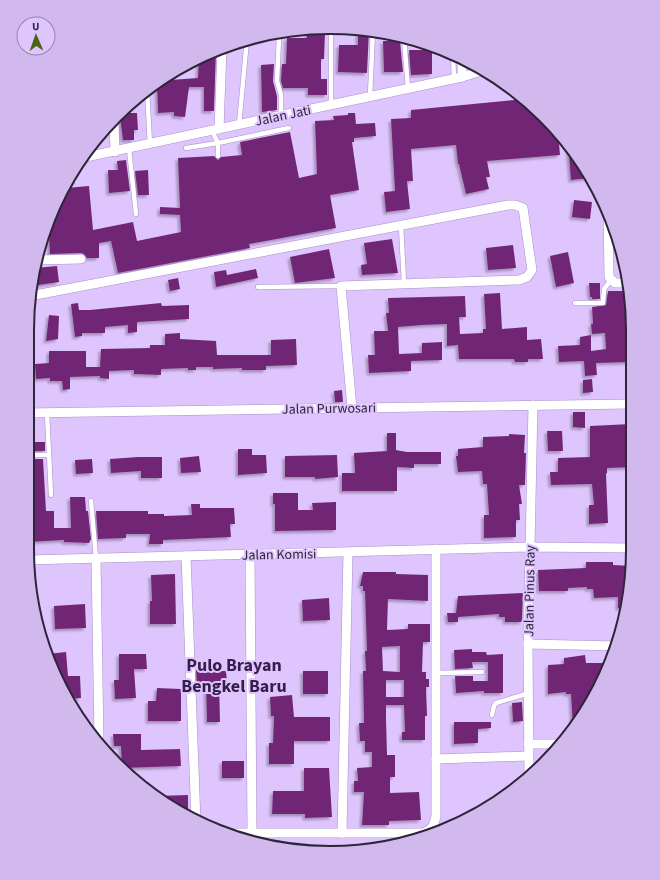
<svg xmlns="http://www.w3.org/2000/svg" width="660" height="880" font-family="'Source Sans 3',sans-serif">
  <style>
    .building { fill: #712874; fill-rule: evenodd; filter: url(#shadow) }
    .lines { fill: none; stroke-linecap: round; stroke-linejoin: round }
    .lane-casing { stroke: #a990c5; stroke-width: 5.5 }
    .street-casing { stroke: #a990c5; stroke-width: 10 }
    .lane { stroke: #fff; stroke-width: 4.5 }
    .street { stroke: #fff; stroke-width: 9 }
    .labels { text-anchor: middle; stroke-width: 4; stroke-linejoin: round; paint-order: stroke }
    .street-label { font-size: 14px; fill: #2f253a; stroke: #dfc5fd }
    .district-label { font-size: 18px; font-weight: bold; fill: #351e4b; stroke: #dfc5fd }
    .rim { fill: none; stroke: #2f253a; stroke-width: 2 }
  </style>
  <defs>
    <filter id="shadow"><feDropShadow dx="-2.5" dy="2.5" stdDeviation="1" flood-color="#0004"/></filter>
  </defs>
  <rect width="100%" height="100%" fill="#dfc5fd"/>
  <g class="building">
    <path d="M358,29L369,30L367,73L338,72L339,45H358Z"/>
    <path d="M307,32L325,33L324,59H321V79H327V95H308V88H283L281,81L282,64H286L287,38H307Z"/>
    <path d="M383,41H400L403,72H384Z"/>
    <path d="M409,50H432V74L411,75Z"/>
    <path d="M216,51L214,111H204V87H189L185,117L174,116V112L158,113L157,83L170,74V80L198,78L199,57Z"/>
    <path d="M274,64L273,81L277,96V110L262,112L261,65Z"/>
    <path d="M525,99L558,132L560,155L487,161L490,177H486L489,189L466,194L459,164H458L456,145L411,149L413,181H407L410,209L386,212L384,192L395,191L391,119L411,118V110Z"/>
    <path d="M123,113H137L138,130H134V140H123L120,117Z"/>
    <path d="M348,113H355L356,124L375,123L376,136L354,138V142H352L359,190L330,195L336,228L249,244L250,248L118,273L111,241L99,243V258H87L84,254L81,253L50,254L49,236L44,237L66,188L89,186L93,230L133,222L137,241L181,232L180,215L160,214V207L180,208L178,158L214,156L218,160L221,157L242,155L240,142L290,132L299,178L317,174L315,121L334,120L333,116L348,115Z"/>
    <path d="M568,143L571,146L589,178L571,180Z"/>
    <path d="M126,160L130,191L109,193L108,170H118L117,161Z"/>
    <path d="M148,170L149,195H138L135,171Z"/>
    <path d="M574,200L592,202L590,219L572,217Z"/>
    <path d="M392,239L398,273L362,275L361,265L367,264L364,243Z"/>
    <path d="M513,245L516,268L488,270L486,248Z"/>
    <path d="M329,249L335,278L295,283L290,257Z"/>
    <path d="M568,252L574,283L556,287L550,256Z"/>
    <path d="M57,266L59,282L32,286L35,268Z"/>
    <path d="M256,269L258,278L216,287L214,272L226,270L227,275Z"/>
    <path d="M178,278L180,289L170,291L168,280Z"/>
    <path d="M589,283H600V299H592V297H590Z"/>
    <path d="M608,291H630L631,310H626L630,362L596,363L597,375L585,376L584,361L559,362L558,346L580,345V337L591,335V351L606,349L605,333L592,334L591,324H593L592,307L606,305Z"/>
    <path d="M500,293L502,329L527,327V340L541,339L543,359H528V362H515L514,359H459L458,345L447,346V324L422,325L398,327L399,354L422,353V343L442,342V360L411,361V371L369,373L368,355H375L374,331H388L386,313H389L388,298L465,296L466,317H459L460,334L483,333V329H486L484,294Z"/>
    <path d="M78,303L79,310H90L161,303L162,306L189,305V319L137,322V332L128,333V325L105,327V333H82V336L75,337L71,304Z"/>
    <path d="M49,315L59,316L58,339L46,341Z"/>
    <path d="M180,333V339L216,341L217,355H271V340L296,339L297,365L266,366V370H242V368L213,369V367H196V370H188V368L161,369V375L134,374V370L109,371V379L100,378V376L70,377V389L63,390L62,381H50V378L36,379L35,364L49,363V351H86V367H100L101,349L150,348V345H165V334Z"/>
    <path d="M592,379L593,392L583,393V380Z"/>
    <path d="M342,390L343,402H335L334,391Z"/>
    <path d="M573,412H585V428L573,427Z"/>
    <path d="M631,424L632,467L607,468V473L606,474L608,523L589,524V505H594L592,484L551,485L550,472H558V458L590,457V426Z"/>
    <path d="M547,431H562L563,451H548Z"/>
    <path d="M387,433H396V450L407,452H441V464H414V468L397,467V491H342V473H355L354,453L387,451Z"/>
    <path d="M509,434L525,435L524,453H526L525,485H519L522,504H519L520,520H516V537L484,538V515H489L487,484H483L482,471L458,472L456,456H458V449L483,447V437L509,436Z"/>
    <rect x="27" y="442" width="18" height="9"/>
    <path d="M238,449H252V455H266L267,473L238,475Z"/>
    <path d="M337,455L338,477L315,479V477H285V456Z"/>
    <path d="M199,456L201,472L181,473L180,458Z"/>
    <path d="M138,457H162V478H141V471L111,473L110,459Z"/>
    <path d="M27,459H43L46,511H54V528H71L70,497H85L86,511H88L91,539L89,543L64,542V540L27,542Z"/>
    <path d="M92,459L93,473L76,474L75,460Z"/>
    <path d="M273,493H298V510H313L312,503L336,502V530L275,531V504H273Z"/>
    <path d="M191,504H200V508H234L235,524H230L231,537L163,540V544H149L150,534H126V538L98,539L96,511H148V514H164V516L192,515Z"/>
    <path d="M586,562H613V565L632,566L625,608H618V597L594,598L593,589H587V587L568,588V591H539L538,570L586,568Z"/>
    <path d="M363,572H396V574L428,575V601L388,599L387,630L408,629V624H430V642H423L422,672H426V679H429V687H426L427,716H425V740H402V732H405L404,705H386V719L387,755H395V777H390V793L419,792L421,820L389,821V825H362L364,792H354V781H358L357,768L372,767V752H365V741H360L359,723H364L363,671H366L365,651H367L365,591H363V586H360ZM400,646V672L383,671L382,647ZM386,680H404V697H386Z"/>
    <path d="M175,574L176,624H150V601H152L151,575Z"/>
    <path d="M523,593L522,622H505V617H499V614L458,617V622H448L447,613H456L458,596Z"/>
    <path d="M329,598L330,620L303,621L302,600Z"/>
    <path d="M85,604L86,628L55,629L54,606Z"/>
    <path d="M472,649V652H486L487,655L503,654V693H484V691L456,693L455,676H473V681H488V662H472L473,668L455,669L454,650Z"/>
    <path d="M66,652L68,676H80L81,698L66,699L48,654Z"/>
    <path d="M119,654H146L147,669H134L136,698L115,699L114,680H119Z"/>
    <path d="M585,655L586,663H610L593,701L573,729L571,694H566V692L548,694V665L564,664V658Z"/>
    <path d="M196,670H205V671H226L227,682H219L220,722H207L206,683H197Z"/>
    <rect x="303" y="671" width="25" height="23"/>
    <path d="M157,688L181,689V721H148V701H156Z"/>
    <path d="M292,695L294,717H330V741H294V764H269V743H273L274,716H271L270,697Z"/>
    <path d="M522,702L523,721L513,722L512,703Z"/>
    <path d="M454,722H491V728L478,729V743L454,744Z"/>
    <path d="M113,734H141V750L180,749L181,766L122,768L121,746H114Z"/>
    <rect x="222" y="761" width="22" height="17"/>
    <path d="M304,768H329L332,817L305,818V814H272L273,791H304Z"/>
    <path d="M188,795V817L157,796Z"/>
  </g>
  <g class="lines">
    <g class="lane-casing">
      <g id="lane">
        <path d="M331,28V105"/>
        <path d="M279,38L277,81L281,95V116"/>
        <path d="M404,38L408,88"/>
        <path d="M453,55L454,78"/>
        <path d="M147,89L150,145"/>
        <path d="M370,96L373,30"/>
        <path d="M239,125L247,39"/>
        <path d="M212,131L218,143L289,128"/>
        <path d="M186,148L218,143V156"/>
        <path d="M129,149L136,214"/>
        <path d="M68,183H72"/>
        <path d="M401,225L404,283"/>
        <path d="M258,287L341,286"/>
        <path d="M575,303H603L604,289L611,280"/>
        <path d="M47,413L51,495"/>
        <path d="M27,455H49"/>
        <path d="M91,501L96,558"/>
        <path d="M436,673L482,672"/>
        <path d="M492,715L494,706L496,703L529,693"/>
      </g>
    </g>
    <g class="street-casing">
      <g id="street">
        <path d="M462,59V77"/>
        <path d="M114,123L115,152"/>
        <path d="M219,129L222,49"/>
        <path d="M81,158L462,77L485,70"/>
        <path d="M608,211L609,277L615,283H628"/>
        <path d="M36,260L81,259"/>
        <path d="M30,296L508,205H515L523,208L532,270L527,277L519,280L341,286L352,408"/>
        <path d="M27,413L631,404"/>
        <path d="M250,554L252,832"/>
        <path d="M186,556L196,822"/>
        <path d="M96,558L99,740"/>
        <path d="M28,560L530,547L632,548"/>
        <path d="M528,644L617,646"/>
        <path d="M528,744H562"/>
        <path d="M436,759L528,756"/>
        <path d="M529,777L528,644L533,405"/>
        <path d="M228,833H422C432,830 434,826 436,816V549"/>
        <path d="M342,833L348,553"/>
      </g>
    </g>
    <use href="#lane" class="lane"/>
    <use href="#street" class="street"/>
  </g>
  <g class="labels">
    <g class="street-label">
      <text transform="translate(283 115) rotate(-12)" y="5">Jalan Jati</text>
      <text transform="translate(329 408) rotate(-1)" y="5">Jalan Purwosari</text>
      <text transform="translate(279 554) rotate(-1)" y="5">Jalan Komisi</text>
      <text transform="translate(529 591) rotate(-89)" y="5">Jalan Pinus Ray</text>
    </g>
    <g class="district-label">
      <text x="234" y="671">Pulo Brayan<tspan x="234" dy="21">Bengkel Baru</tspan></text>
    </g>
  </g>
  <path d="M0 0H660V880H0ZM330 34H330A296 296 0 0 1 626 330V550A296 296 0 0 1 330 846H330A296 296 0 0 1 34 550V330A296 296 0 0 1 330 34Z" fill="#d1b8ed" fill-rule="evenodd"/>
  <path class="rim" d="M330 34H330A296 296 0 0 1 626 330V550A296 296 0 0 1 330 846H330A296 296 0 0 1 34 550V330A296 296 0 0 1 330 34Z"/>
  <g transform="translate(36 36) rotate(358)"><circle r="19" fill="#dfc5fd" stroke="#9985af"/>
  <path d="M0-3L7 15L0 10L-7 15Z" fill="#4b6414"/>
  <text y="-6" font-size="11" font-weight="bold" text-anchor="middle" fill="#2f253a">U</text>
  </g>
</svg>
